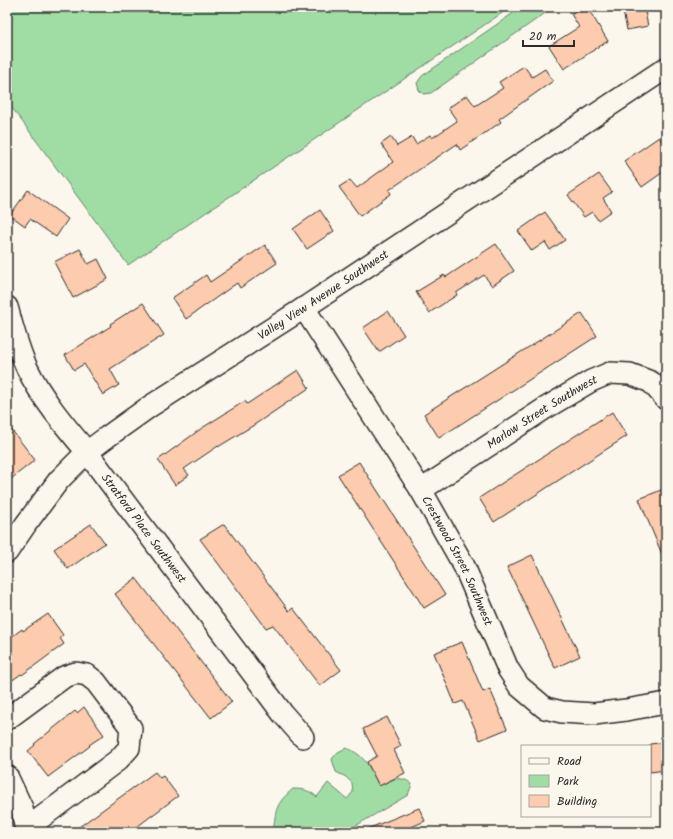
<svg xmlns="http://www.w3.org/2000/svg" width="673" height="839" font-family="Kalam,sans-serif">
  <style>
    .green { fill: #a0dda5; stroke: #668468 }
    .building { fill: #fdcbad; stroke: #2b2b2b }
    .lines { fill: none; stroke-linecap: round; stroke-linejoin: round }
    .minor-casing { stroke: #2b2b2b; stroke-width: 24 }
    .minor { stroke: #fbf7ec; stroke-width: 21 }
    .labels { text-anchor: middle; stroke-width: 3; stroke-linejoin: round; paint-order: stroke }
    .street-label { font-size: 12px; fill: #2b2b2b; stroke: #fbf7ec }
  </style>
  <rect width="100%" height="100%" fill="#fbf7ec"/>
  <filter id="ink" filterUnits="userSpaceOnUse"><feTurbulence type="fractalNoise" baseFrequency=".025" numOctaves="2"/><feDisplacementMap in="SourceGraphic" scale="8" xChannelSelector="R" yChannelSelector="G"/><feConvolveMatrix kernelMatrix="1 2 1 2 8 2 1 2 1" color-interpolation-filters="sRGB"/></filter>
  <g filter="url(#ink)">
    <g class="green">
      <path d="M7,7H511L128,265L7,101Z"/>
      <path d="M522,7H554L431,93L423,94L419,90L417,83L422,76Z"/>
      <path d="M346,748C365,754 371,770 379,786C392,780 399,774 412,784L408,795L345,832H273C276,810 275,804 293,789C303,789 309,790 317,797L328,783L347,799L353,792L352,783L346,777L336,772L332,759L338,752Z"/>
    </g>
    <g class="building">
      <path d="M582,7H587L608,41L564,69L549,46L579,27L571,14Z"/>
      <path d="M622,7H644L648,26L627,30Z"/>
      <path d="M524,66L532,77L545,69L553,81L499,119L501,122L460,150L457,144L389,190L391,194L360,216L339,187L350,180L357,188L393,162L381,144L391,137L397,146L412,137L416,144L430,135L432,138L457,121L448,108L467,95L475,106L503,88L499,82Z"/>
      <path d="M659,137L666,148V170L642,187L624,161Z"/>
      <path d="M599,174L612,192L603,198L611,211L598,220L592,212L584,217L568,195Z"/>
      <path d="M28,190L68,219L56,237L30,219L25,226L10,215Z"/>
      <path d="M320,210L334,231L307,249L293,229Z"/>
      <path d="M545,212L565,240L550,250L545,242L532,251L518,231Z"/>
      <path d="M496,244L514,271L492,286L484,275L456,293L457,295L429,313L416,292L444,275L446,277Z"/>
      <path d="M265,245L277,263L240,288L237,283L186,319L172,298L206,275L210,282Z"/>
      <path d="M80,249L88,264L98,259L108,279L73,298L54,262Z"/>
      <path d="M143,303L164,335L110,369L119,385L103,395L84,364L74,370L65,355L111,326L110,324Z"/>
      <path d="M388,311L404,335L379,352L363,328Z"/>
      <path d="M582,313L597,336L439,438L424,414Z"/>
      <path d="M298,370L309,388L254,425L218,447V446L184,469L189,475L175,485L158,460L202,428L245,401L247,404Z"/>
      <path d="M612,412L627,436L494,522L479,498Z"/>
      <path d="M7,424L35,460L7,482Z"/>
      <path d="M359,462L445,595L424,608L338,475Z"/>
      <path d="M666,488V564L639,499Z"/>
      <path d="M91,524L105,543L68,569L54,549Z"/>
      <path d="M224,524L289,611L293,608L341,670L320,686L273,625L266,628L200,539Z"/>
      <path d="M532,555L580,656L555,668L507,567Z"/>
      <path d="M136,578L232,702L211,718L115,594Z"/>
      <path d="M48,614L63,635L60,638L64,644L22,675L21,674L7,684V640L22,629L23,631Z"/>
      <path d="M462,642L483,692L490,689L507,729L480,740L463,701L455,704L434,653Z"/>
      <path d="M84,707L104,735L89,745L90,746L48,777L28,751L35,745L34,744L75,711L77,713Z"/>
      <path d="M387,717L401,746L394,750L405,773L379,786L367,762L377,756L363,729Z"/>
      <path d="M666,742V770L650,772V744Z"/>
      <path d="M155,772L160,778L163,776L178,796L130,832H72Z"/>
      <path d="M419,808L425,821L400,832H360Z"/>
    </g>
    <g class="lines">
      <g class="minor-casing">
        <g id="minor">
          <path id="s1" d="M7,307C13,328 18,349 27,368C42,399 65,426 87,452L283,714L303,737"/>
          <path id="s2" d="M304,308L421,490L464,566L508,669L519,686L545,708L562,712L594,714L626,710L666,703"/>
          <path id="s3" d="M421,490L544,409L591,381L610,373L630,374L651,382L666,399"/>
          <path id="s4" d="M7,552L26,524L59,480L87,452L107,437L149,407L304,308L666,68"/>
          <path d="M7,719L64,677L76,673L87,675L96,682L131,728L129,748L118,760L26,829"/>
          <path d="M7,776L22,808L26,832"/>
        </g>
      </g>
      <use href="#minor" class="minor"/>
    </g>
  </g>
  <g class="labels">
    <g class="street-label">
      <text dy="4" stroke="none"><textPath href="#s4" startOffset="412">Valley View Avenue Southwest</textPath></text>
      <text dy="4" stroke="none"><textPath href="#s3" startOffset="144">Marlow Street Southwest</textPath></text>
      <text dy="4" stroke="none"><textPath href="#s1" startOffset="263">Stratford Place Southwest</textPath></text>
      <text dy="4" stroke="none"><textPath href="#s2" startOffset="296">Crestwood Street Southwest</textPath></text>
    </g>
  </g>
  <rect width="673" height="839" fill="none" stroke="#fbf7ec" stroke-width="24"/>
  <rect x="12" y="12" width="649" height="815" fill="none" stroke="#2b2b2b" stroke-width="1.5" filter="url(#ink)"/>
  <rect x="521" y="745" width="130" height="72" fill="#fbf7ec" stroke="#a8a59f"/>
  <rect x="529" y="758" width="20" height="6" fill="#fbf7ec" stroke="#a8a59f"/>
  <text x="557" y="765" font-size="12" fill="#2b2b2b">Road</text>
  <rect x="529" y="775" width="20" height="12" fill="#a0dda5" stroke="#a8a59f"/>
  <text x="557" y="785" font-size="12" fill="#2b2b2b">Park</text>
  <rect x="529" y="795" width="20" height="12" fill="#fdcbad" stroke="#a8a59f"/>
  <text x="557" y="805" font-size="12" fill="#2b2b2b">Building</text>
  <path d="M523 40v6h51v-6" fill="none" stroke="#2b2b2b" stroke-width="2"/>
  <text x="529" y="40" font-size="12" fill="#2b2b2b" stroke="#fbf7ec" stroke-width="3" paint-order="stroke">20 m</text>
</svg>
